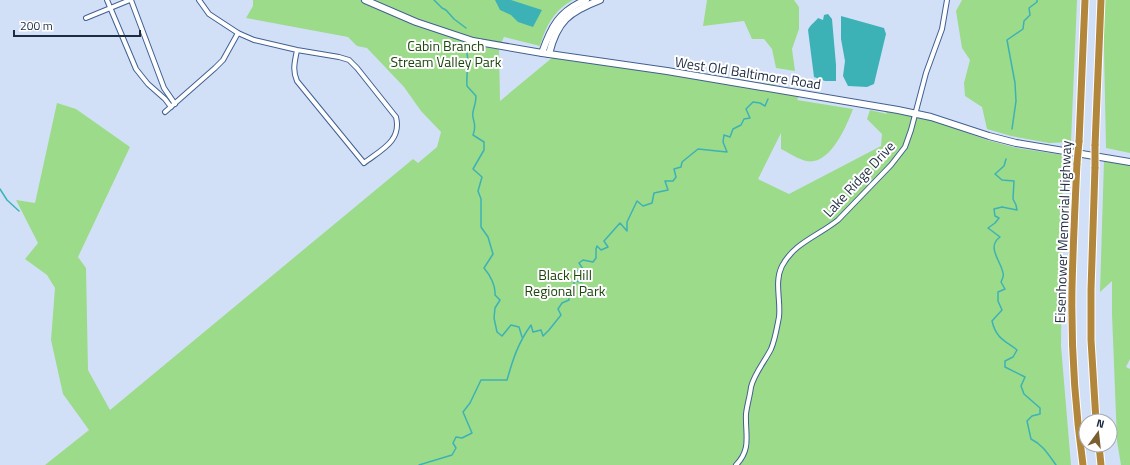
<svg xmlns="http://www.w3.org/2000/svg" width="1130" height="465" font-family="'Titillium Web',sans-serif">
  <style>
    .green { fill: #9cdb89 }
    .water { fill: #3cb2b7 }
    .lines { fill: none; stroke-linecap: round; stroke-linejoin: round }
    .stream { stroke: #3cb2b7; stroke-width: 1.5 }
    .street-casing { stroke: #406091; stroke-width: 6 }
    .secondary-casing { stroke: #406091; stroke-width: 8 }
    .highway-casing { stroke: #fff; stroke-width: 9 }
    .street { stroke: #fff; stroke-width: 4 }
    .secondary { stroke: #fff; stroke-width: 6 }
    .highway { stroke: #b2873b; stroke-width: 7 }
    .highway-bridge-casing { stroke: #fff; stroke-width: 9; stroke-linecap: butt }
    .highway-bridge { stroke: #b2873b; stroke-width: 7 }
    .labels { text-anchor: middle; stroke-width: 4; stroke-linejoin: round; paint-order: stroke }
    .park-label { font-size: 14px; fill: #1e460f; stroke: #fff }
    .street-label { font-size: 14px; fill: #1e2c41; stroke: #fff }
  </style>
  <rect width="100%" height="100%" fill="#d2e0f7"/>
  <g class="green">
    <path d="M253,0H573C554,10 546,26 540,46L504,37L499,47L500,101L553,57L572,61L772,84L801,92L797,100L853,109C846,127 830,166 806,161C798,159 789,153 781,149V133L758,179L789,194L881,146L882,134L867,119L870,110L887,114L883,109L926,118L987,140L1017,148L1063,155L1061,346L1071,465H45L89,430L63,394L51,340L55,288L47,275L25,259L38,243L16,200L35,203L57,103L76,109L130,147L78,257L86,268L88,370L110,410L413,159L418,163L437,147L441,132L421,111L404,87L367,48L357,46L348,37L246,18L253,6Z"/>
    <path d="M707,0H794L799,7V29L792,49L795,71L776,68L772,49L764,39H752L744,21L703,26Z"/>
    <path d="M962,0H1077L1071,142L1049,143L1011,136L987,129L982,107L965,96L964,83L970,60L962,48L956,11Z"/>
    <path d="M1103,0H1130V153L1106,148Z"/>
    <path d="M1104,160L1130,165V359L1126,367L1130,369V465H1121L1117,441L1112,314V281L1100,292Z"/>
  </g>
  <g class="water">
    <path d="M495,0H511L542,10L533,27L518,22L511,15L500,10Z"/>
    <path d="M828,14L832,19L836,65V81H825L814,77L808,30C810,25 814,23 818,18L823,20L824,15Z"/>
    <path d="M841,16L884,28L886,34L874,84L867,87L848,86L843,76L845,61L841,39Z"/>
  </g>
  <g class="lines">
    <g class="stream">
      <path d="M434,0L442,8L446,10L454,19L466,28"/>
      <path d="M467,53C469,64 466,75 467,86L476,96C476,104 474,106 473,112C471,120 478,123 473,135L484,142V150L473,169L482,177L478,191L481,199V227L488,237L493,254L484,268C490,275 496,286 495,295L500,300L495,308L494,318L497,332L502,336L511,325L519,327L522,337"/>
      <path d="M1012,129L1016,101L1015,83L1007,40L1023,29L1024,21L1030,15L1029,8L1037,2V0"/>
      <path d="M1006,159L1004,166L995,174L1002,180L1014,181L1013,199L1016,205L1017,210L1002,207L994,209L995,216L999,218L995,223L988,228L1000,237C986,247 1001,261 1003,273C1004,275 1002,280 1001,282L1005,289L998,292V301L1002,310L992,321C996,338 1004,340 1017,350L1013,357L1005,361V367L1025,377L1021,386L1024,394L1040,408V414L1032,416L1027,421L1031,439C1043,445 1048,454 1056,465"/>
      <path d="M0,189L7,200L19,211"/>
      <path d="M419,465L452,455L456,448L453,443L456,437L462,438L472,433L463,412L470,403L481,380H507C513,359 518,343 531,325L533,332L541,330L543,336L549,330L561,315L558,309L562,303L569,300V292L574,286V281L582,282L584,277L577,276L576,271L583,269L579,263L583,260L593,262L596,258V249L597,246L601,250L608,247L604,241L620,223L627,231V222L637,201L643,206L652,203L654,193L668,190L665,181H673L676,177L674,169L681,167L682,162L698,149L727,152L723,142L724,135L730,137L733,129L741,125L744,119L750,118L746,109L753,102L760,103L765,106L768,99"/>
    </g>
    <g class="street-casing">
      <g id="street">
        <path d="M107,0L136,69L148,84L165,99L171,107"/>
        <path d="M131,0L164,88L175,104"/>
        <path d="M199,0L209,14L238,33L254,40L297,50L339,57L349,60L357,68L396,117C402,141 381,150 364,163L297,81C292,70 295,61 297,50"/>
        <path d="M86,18L130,0"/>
        <path d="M165,112L215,68L223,60L238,33"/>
        <path d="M736,465C752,449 745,434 746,414C747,405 750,396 751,387C754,374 765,361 771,349C775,340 777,327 779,317C781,300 774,282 782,266C794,243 818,236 838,220L891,165L905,147L911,130L926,73L942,29L947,0"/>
      </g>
    </g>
    <g class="secondary-casing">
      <g id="secondary">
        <path d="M365,0L416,22L473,41L542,53L667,71L898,110L931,117L989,136L1016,143L1130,162"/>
        <path d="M542,53C551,27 559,11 586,0"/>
        <path d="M549,54C557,21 569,12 600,0"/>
      </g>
    </g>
    <g class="highway-casing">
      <g id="highway">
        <path d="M1079,142L1085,0"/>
        <path d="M1095,146L1101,0"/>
        <path d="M1077,163C1075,204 1073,246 1072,288C1071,347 1075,407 1083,465"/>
        <path d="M1095,167L1091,290V340L1096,421"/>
        <path d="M1099,445L1101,465"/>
      </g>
    </g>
    <use href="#street" class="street"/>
    <use href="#secondary" class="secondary"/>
    <use href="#highway" class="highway"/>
    <g class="highway-bridge-casing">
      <g id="highway-bridge">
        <path d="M1077,163L1079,142"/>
        <path d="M1095,167V146"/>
      </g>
    </g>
    <use href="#highway-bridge" class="highway-bridge"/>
  </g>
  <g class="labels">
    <g class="park-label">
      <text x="446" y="51">Cabin Branch<tspan x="446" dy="16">Stream Valley Park</tspan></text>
      <text x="565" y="280">Black Hill<tspan x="565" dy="16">Regional Park</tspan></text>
    </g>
    <g class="street-label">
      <text transform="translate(748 73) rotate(9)" y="5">West Old Baltimore Road</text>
      <text transform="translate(859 179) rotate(-47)" y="5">Lake Ridge Drive</text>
      <text transform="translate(1063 232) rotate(-88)" y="5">Eisenhower Memorial Highway</text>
    </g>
  </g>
  <g transform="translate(1098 433) rotate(15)"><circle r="19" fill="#ffffff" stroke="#a5abb3"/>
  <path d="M0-3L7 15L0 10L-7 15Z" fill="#7a5f31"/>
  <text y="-6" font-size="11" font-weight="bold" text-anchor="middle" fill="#1e2c41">N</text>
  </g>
  <path d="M14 30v6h126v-6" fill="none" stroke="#1e2c41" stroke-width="2"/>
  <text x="20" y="30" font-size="12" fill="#1e2c41" stroke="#ffffff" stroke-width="3" paint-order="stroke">200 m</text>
</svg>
